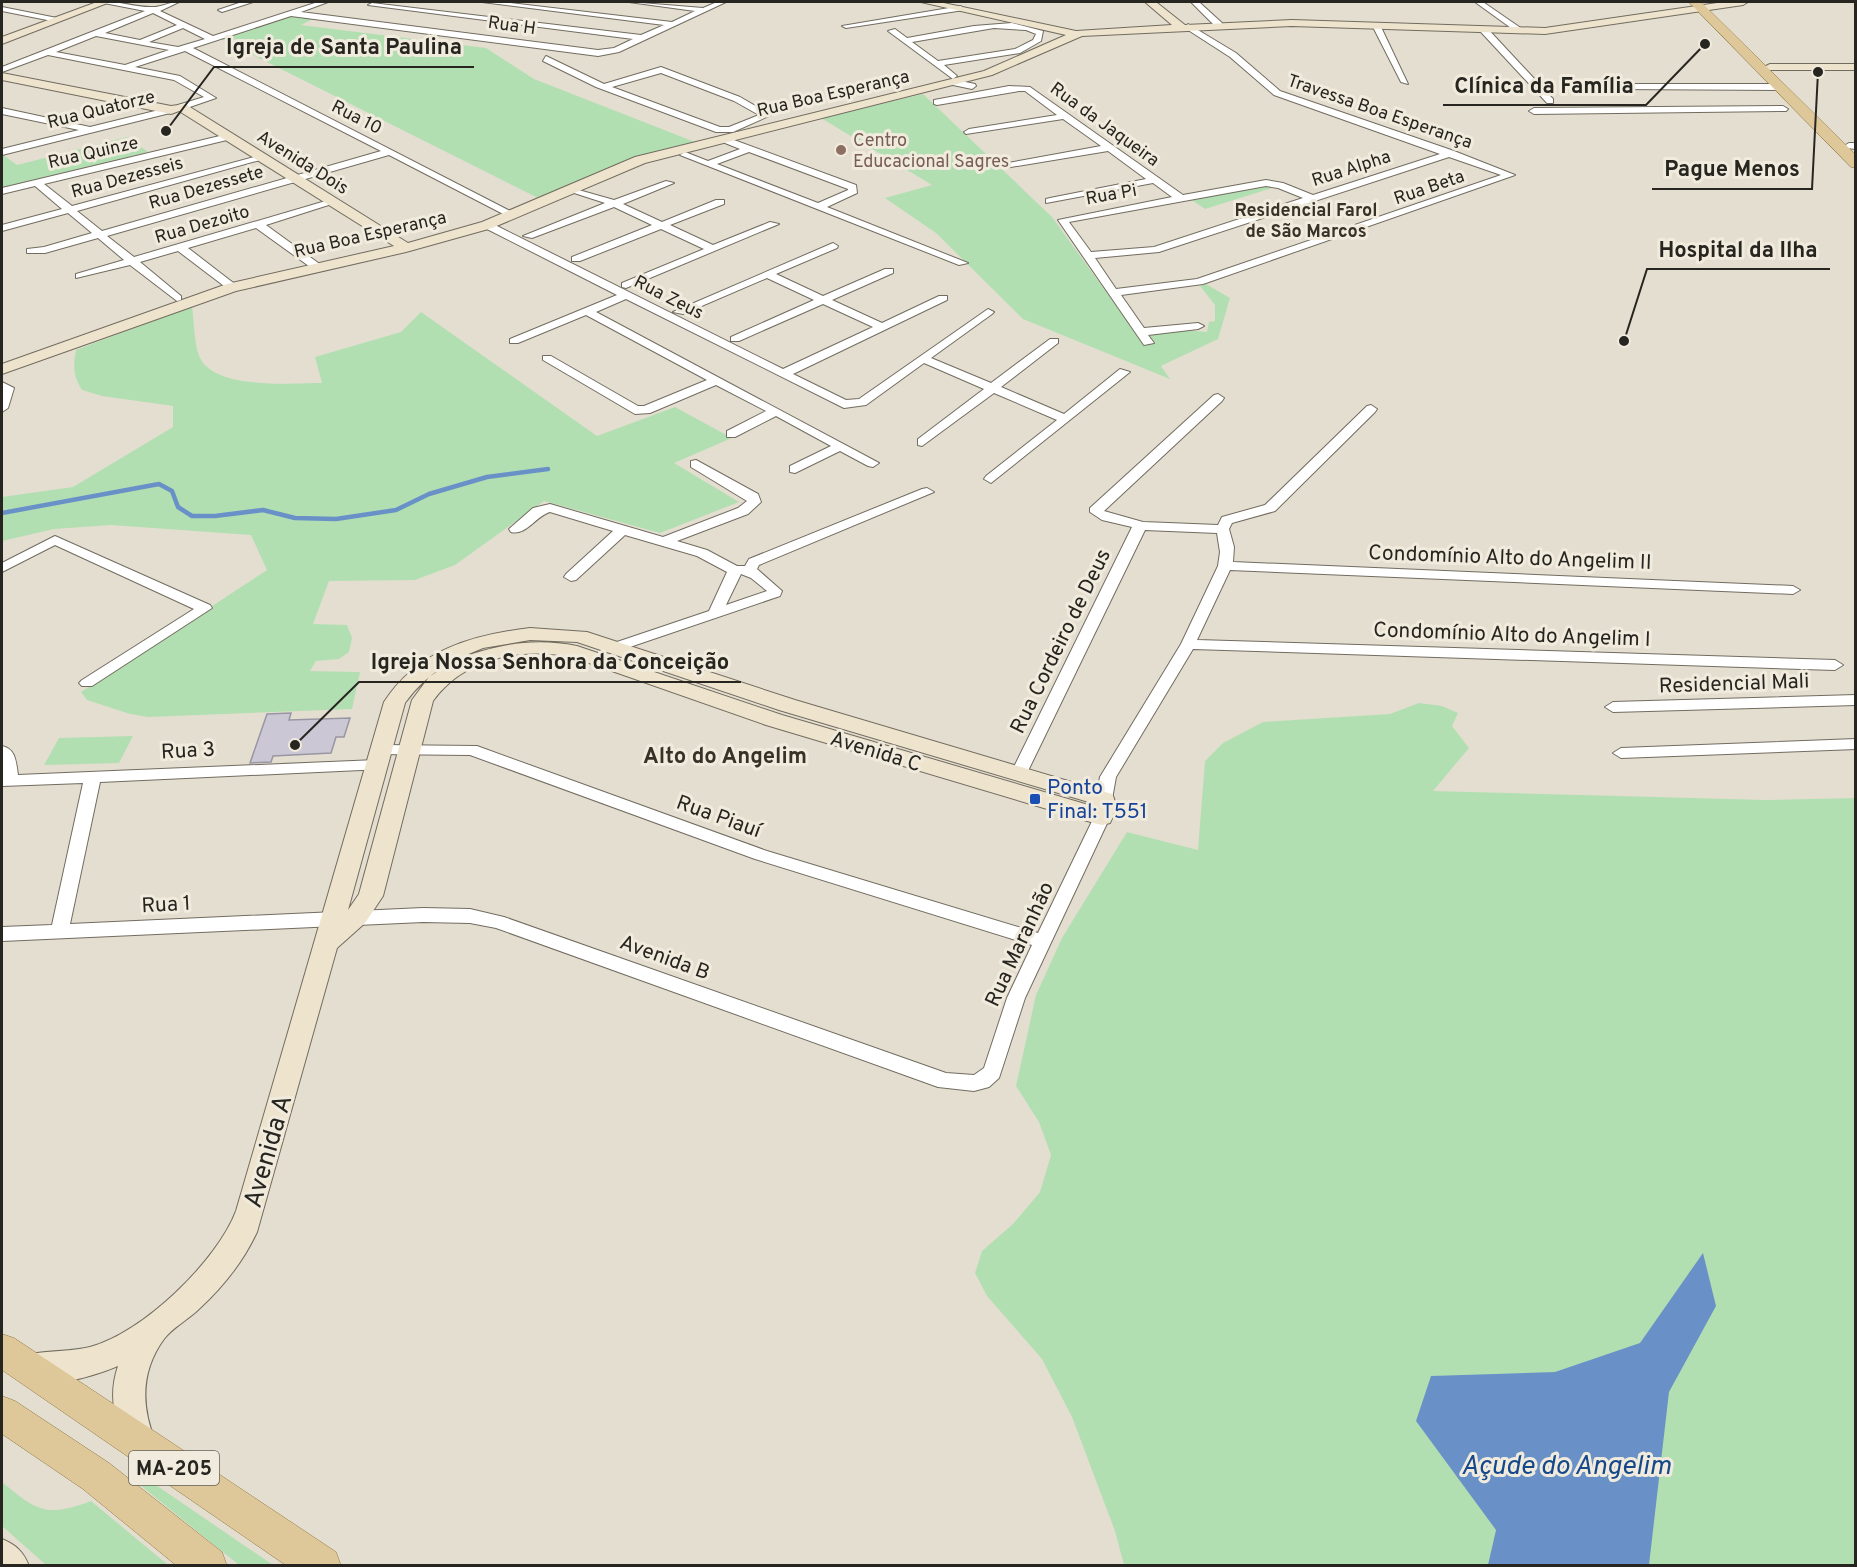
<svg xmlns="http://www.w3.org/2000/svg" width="1857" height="1567" font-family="Overpass,sans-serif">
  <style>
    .green { fill: #b2dfb2 }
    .water { fill: #6991c8 }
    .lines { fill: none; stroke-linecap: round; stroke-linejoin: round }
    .stream { stroke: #6991c8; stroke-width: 4.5 }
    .building { fill: #cbc7d5; stroke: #9996a3; stroke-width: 1.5 }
    .street-casing { stroke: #726c60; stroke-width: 2 }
    .secondary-casing { stroke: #726c60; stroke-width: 2 }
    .primary-casing { stroke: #907743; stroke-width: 1 }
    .street { fill: #fff; fill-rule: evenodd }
    .secondary { fill: #eee3cc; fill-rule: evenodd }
    .primary { fill: #dec89a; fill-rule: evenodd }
    .education-dot { fill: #8d6e63; stroke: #f1ebdd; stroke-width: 2 }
    .transit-dot { fill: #1a4fb4; stroke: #f1ebdd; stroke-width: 2 }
    .labels { text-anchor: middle; stroke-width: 6; stroke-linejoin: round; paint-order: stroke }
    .far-street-label { font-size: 18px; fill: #272520; stroke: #f1ebdd }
    .far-education-label { font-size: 18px; fill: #785e54; stroke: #f1ebdd; text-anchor: start }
    .far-neighbourhood-label { font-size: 18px; font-weight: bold; fill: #373227; stroke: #f1ebdd }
    .shield { fill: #f1ebdd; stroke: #646059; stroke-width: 1.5 }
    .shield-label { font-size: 20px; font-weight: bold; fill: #272520 }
    .street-label { font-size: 21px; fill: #272520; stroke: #f1ebdd }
    .transit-label { font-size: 21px; fill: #164399; stroke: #f1ebdd; text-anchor: start }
    .neighbourhood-label { font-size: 22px; font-weight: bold; fill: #373227; stroke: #f1ebdd }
    .near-street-label { font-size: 26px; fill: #272520; stroke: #f1ebdd }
    .near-water-label { font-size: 27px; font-style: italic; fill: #14488b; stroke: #f1ebdd }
    .leader { fill: none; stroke: #272520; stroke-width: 2 }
    .callout-dot { fill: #272520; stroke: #f1ebdd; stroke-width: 2 }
    .callout-label { font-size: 22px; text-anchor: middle; font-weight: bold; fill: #272520; stroke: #f1ebdd; stroke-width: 6; stroke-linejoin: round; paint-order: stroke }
  </style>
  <rect width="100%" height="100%" fill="#e4ded0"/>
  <g class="green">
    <path d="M292,16L315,18L301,25L486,48L534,79L695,142L624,161L540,199L221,39Z"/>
    <path d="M923,94L1052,217L1138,336L1184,330L1207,332L1209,322L1215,321V305L1200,286L1206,284L1230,298L1218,339L1161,366L1170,379L1023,319L936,233L885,198L932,185L821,118Z"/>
    <path d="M127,137L148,152L2,189V154L17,165Z"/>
    <path d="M1269,184L1278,186L1205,209L1190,199Z"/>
    <path d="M192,306C194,321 194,338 198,353C209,391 291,383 322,383L315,357L401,332L421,312L597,436L675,407L732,438L674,463L739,502L660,533L544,501L455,565L415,580L329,581L313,624L347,625L352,638L349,652L339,659L316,661L310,671L360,672L352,709L148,717L130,714L87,700L81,692L267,570L251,535L111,525L54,529L2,541V497L73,487L173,427V406L102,396L82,390C73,375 73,366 76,350Z"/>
    <path d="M1419,703L1442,706L1458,713L1452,726L1469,748L1433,791L1767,800L1855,798V1565H1124L1115,1531L1072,1417L1042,1359L987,1296L975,1273L982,1251L1013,1224L1040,1192L1051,1155L1039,1122L1016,1086L1036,995L1062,938L1127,832L1198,850L1205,761L1223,743L1263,722L1390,714Z"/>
    <path d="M133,736L119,763L44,765L59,738Z"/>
    <path d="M147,1479L273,1565H239L135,1481Z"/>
    <path d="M2,1482C37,1511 46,1518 91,1501L168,1565H46L2,1526Z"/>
  </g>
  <path class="water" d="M1703,1253L1716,1306L1669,1392L1649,1565H1488L1496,1530L1416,1421L1431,1376L1555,1372L1640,1343Z"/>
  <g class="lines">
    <path class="stream" d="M2,513L159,484L172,491L178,507L192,516H215L263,510L295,518L336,519L396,510L429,494L487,477L548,469"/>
  </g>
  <path class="building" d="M291,713L289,720L350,718L344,737H336L331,753L273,756L271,762L250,763L267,714Z"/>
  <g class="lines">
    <g class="street-casing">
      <g id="street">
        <path d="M99,2C117,0 133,7 151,7C160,8 169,2 179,2L160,11L213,36L318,2H328L301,12L598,50L614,48L633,39L368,5L372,3L641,35L664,25L482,2H502L672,22L695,11L629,2L703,8L717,2H726L619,52L598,56L291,16L193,48L518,215L509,217L389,155L107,236L134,257L329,200L338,202L266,225L321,265V269H313L256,228L188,248L236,285V289H228L178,251L140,262L181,296V300L177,301L130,265L76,278V274L124,260L98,238L45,253H27V249L44,247L92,233L68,213L2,231V225L62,209L35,186L2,194V188L228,134L231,135V139L44,184L72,206L262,155L267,158L77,211L102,231L381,151L185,51L135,67L180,76L216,98L181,110L177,107L178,105L204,97L174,80L48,55L2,72V67L145,11ZM153,13L177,25L140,40L105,33ZM183,28L205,39L178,47L149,42ZM96,36L169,50L125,65L56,52Z"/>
        <path d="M242,2H253L222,12L218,10Z"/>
        <path d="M1191,2H1199L1222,23V27H1216Z"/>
        <path d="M1475,2H1483L1525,31L1518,33Z"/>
        <path d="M961,6L964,10L846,28L842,26Z"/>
        <path d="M2,7L57,18L61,20L57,22L2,11Z"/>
        <path d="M1012,23L1043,31L1041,41L1020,53L944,65L957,76L953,79L888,31L895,29L907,38L974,26ZM994,28L1026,30L1036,34L1033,40L1015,49L938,61L912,42Z"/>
        <path d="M1376,23L1380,25L1408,84L1401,82L1372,25Z"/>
        <path d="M1188,24L1236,53L1280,91L1454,151L1515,175L1203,284L1121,295L1144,328L1198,323L1204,326L1198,329L1148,335L1154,343L1144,345L1058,220L1172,197L1153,183L1046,203V199L1050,198L1146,179L1108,151L1005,168V164L1008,163L1101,146L1063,119L966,134L964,132L969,129L1057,115L1025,91H1019L937,105L934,104V100L1009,86L1030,87L1183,195L1266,180L1283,183L1313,195L1440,154L1274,95L1230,57L1185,28ZM1449,157L1501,175L1197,279L1116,289L1095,258L1159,252ZM1266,186L1278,188L1303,198L1154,247L1091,252L1069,222Z"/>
        <path d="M1480,27H1486L1553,99V103H1547L1480,31Z"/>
        <path d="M546,56L604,84L661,67L740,97L771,115L733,132H716L596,87L543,61ZM661,73L734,101L759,115L729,127H720L612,87Z"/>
        <path d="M956,80L975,84L976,86L972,89L953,85L952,83Z"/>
        <path d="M1621,84H1779L1783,87L1779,90L1618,89L1617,87Z"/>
        <path d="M1783,106L1788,109L1786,111L1534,114L1529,111L1534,108Z"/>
        <path d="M171,107L176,110L174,112L2,155V149L79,130L2,114V108L90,127Z"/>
        <path d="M723,136L856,185L857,193L827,207L968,263L959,265L680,155L685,152L708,161L740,149L720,141L718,139ZM749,152L848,189V190L818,203L717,164Z"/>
        <path d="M1849,143H1856V149L1846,148L1844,146Z"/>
        <path d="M666,181L674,183L623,204L662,222L716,200H724V204L670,225L713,245L770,222L779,224L626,288L622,287V283L704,249L661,229L580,261H572V257L652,225L614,207L532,238L523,236L605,203L568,191V187L614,200Z"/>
        <path d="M483,223H491L783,369L873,327L823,304L739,341H731V337L814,300L767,278L683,314L673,312L833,243L838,246L837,248L776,274L823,296L885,269H893V273L832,300L882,323L939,296H947V300L793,374L846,400L859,399L988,309L994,312L992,314L931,358L991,383L1050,339H1058V343L1001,387L1064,414L1120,369L1130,372L991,483L984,479L986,476L1057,420L994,393L922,446L918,445V439L984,389L924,363L866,405L844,408L626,299L596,312L879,463L873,467L868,466L840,451L795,473L790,472V466L831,446L776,416L735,437H727V431L766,411L716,385L650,413L635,414L543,360V356H551L638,406H644L707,380L586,315L518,343H510V339L617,295L483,227Z"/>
        <path d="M2,382L14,388L8,408L2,412Z"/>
        <path d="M1218,394L1224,398L1222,401L1104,511L1143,522L1218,525L1222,517L1265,505L1367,406L1371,405L1377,409L1375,412L1275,511L1232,523L1229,529L1234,547L1233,562L1793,586L1800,590L1793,594L1230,570L1197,640L1835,660L1843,665L1835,670L1193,649L1116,777L1112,799L1104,805L1096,799L1100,777L1181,644L1218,566L1220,552L1217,533L1145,530L1026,775L1024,779H1012L1010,775L1132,527L1102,520L1090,512V508L1214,395Z"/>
        <path d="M696,460L758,494L761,502L748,514L677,541L707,550L737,566H745L749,559L922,489L927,488L934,492L759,565L757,569L782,591L780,596L621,650H611L609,647L611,644L709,611L727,572L697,556L625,535L576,580L571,581L564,577L566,574L613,531L550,512C536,516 526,536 511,532L509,529L533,508L550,504L663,537L738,508L747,501L691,467V461ZM741,574L751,578L767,591L726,605Z"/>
        <path d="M55,536L210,605L212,608L92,686H82L79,683L82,680L194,609L55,545L2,572V563Z"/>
        <path d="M1856,695V705L1613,712L1605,707L1613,702Z"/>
        <path d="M1856,739V749L1621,758L1613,753L1621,748Z"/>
        <path d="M381,745L477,746L767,851L1038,933L1096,813H1108L1110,817L1025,998L999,1078L989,1087L974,1091L938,1087L496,928L470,923L423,922L2,941V927L52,925L83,783L2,786V746C16,749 16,762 18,775L377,760L383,761L385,765L383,769L100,782L70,924L423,908L470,909L504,917L946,1073L974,1075L984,1068L1007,998L1032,945L755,859L470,755L375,754L373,750Z"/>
      </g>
    </g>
    <g class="secondary-casing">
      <g id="secondary">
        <path d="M97,2H110L2,44V37Z"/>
        <path d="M921,2H939L1076,31L1172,25L1145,2H1156L1185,25L1292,20L1545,28L1724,2H1748L1743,5L1545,34L1292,26L1082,36L992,75L645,163L492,228L406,252L236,291L2,374V364L227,284L394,246L179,111L171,114L2,80V73L171,106L185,104L408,243L482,222L635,157L984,71L1066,35Z"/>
        <path d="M1856,64V70H1770L1764,67L1770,64Z"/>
        <path d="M530,628L587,632L795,700L1112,794C1117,802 1115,814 1110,823L1102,825L1094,823L766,725L572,657C523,647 464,657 433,701L383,896L365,923L337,948L257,1232C243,1262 223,1287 199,1309C189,1319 172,1328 164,1339C140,1372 141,1407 156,1443L151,1454L140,1459L129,1454C116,1424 107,1398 118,1366C89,1378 47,1390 17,1378L12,1368L17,1358C40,1349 66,1353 90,1347C143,1333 217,1261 236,1211L384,702C418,650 472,635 530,628ZM530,640L577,642L779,710L1092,803V806L782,715L577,646C532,637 496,645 454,660L483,648ZM451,662L429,677L412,700L359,894L348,910L405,703C418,685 432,673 451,662Z"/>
        <path d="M2,1539C16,1545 23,1551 29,1566H2Z"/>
      </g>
    </g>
    <g class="primary-casing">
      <g id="primary">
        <path d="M1689,2H1701L1856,155V168L1851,167Z"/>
        <path d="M2,1334L14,1338L336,1552L341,1566H287L2,1370Z"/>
        <path d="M2,1396L15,1401L109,1463L222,1552L227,1566H177L83,1489L2,1434Z"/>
      </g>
    </g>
    <use href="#street" class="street"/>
    <use href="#secondary" class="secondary"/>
    <use href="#primary" class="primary"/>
  </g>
  <circle class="education-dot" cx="841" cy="150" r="6"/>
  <rect class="transit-dot" x="1029" y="793" width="12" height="12" rx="3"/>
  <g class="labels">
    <g class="far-street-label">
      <text transform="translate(512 25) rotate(8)" y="6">Rua H</text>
      <text transform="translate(833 93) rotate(-13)" y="6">Rua Boa Esperança</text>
      <text transform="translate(101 109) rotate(-14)" y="6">Rua Quatorze</text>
      <text transform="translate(1380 111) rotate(19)" y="6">Travessa Boa Esperança</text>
      <text transform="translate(357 117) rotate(27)" y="6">Rua 10</text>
      <text transform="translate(1105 124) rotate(36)" y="6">Rua da Jaqueira</text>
      <text transform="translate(93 152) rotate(-13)" y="6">Rua Quinze</text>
      <text transform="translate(303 162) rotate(32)" y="6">Avenida Dois</text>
      <text transform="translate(1351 168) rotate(-18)" y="6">Rua Alpha</text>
      <text transform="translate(127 177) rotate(-15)" y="6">Rua Dezesseis</text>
      <text transform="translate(206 187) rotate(-16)" y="6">Rua Dezessete</text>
      <text transform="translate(1429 187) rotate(-19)" y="6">Rua Beta</text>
      <text transform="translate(1111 194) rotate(-10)" y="6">Rua Pi</text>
      <text transform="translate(202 224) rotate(-16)" y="6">Rua Dezoito</text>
      <text transform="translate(370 234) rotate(-13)" y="6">Rua Boa Esperança</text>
      <text transform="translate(669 297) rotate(27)" y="6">Rua Zeus</text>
    </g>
    <g class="far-education-label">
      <text x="853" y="146">Centro<tspan x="853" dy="21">Educacional Sagres</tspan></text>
    </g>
    <g class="far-neighbourhood-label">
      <text x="1306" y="216">Residencial Farol<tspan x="1306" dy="21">de São Marcos</tspan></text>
    </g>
    <rect class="shield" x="129" y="1451" width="90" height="34" rx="4.5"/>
    <g class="shield-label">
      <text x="174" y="1475">MA-205</text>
    </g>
    <g class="street-label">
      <text transform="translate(1510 557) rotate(2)" y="7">Condomínio Alto do Angelim II</text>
      <text transform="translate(1512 634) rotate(2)" y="7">Condomínio Alto do Angelim I</text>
      <text transform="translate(1060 641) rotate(-64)" y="7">Rua Cordeiro de Deus</text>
      <text transform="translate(1734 683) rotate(-2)" y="7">Residencial Mali</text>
      <text transform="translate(188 750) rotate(-3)" y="7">Rua 3</text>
      <text transform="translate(876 751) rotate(17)" y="7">Avenida C</text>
      <text transform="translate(719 816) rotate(20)" y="7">Rua Piauí</text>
      <text transform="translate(166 904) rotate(-3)" y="7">Rua 1</text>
      <text transform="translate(1019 944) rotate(-65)" y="7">Rua Maranhão</text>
      <text transform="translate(665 957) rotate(20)" y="7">Avenida B</text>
    </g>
    <g class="transit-label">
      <text x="1047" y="794">Ponto<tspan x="1047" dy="24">Final: T551</tspan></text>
    </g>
    <g class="neighbourhood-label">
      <text x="725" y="763">Alto do Angelim</text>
    </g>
    <g class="near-street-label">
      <text transform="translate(267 1151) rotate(-74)" y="9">Avenida A</text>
    </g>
    <g class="near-water-label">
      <text x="1566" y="1474">Açude do Angelim</text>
    </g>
  </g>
  <path class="leader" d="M166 131L214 67H474M1705 44L1646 105H1443M1818 72L1812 189H1652M1624 341L1647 269H1830M295 745L359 682H741"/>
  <g class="callout-dot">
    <circle cx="166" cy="131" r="6"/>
    <circle cx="1705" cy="44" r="6"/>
    <circle cx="1818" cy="72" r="6"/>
    <circle cx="1624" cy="341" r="6"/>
    <circle cx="295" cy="745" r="6"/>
  </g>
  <g class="callout-label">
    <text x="344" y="54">Igreja de Santa Paulina</text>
    <text x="1544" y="93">Clínica da Família</text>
    <text x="1732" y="176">Pague Menos</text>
    <text x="1738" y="257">Hospital da Ilha</text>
    <text x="550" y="669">Igreja Nossa Senhora da Conceição</text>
  </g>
  <rect width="1857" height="1567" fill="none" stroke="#272520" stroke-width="6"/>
</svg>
